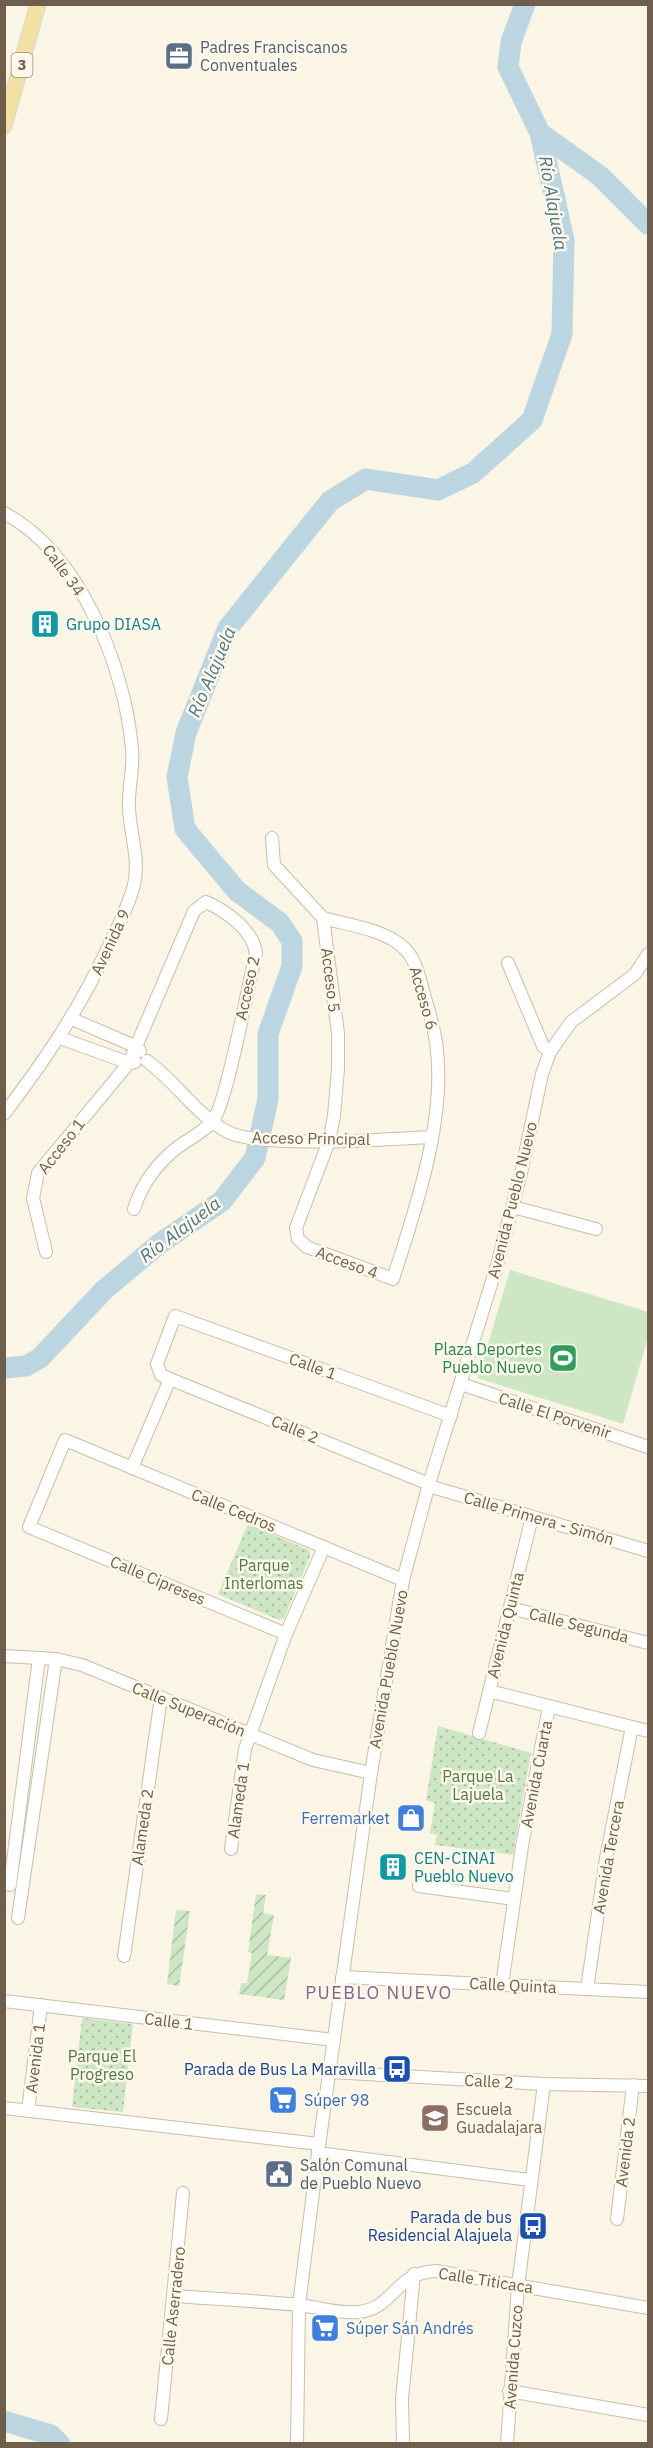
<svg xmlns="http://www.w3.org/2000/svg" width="653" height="2448" font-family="'IBM Plex Sans',sans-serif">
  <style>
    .grass { fill: #cde6c4 }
    .park { fill: url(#park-dots) }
    .garden { fill: url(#garden-furrows) }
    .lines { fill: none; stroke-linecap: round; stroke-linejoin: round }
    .river { stroke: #bbd6e1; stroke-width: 21 }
    .minor-casing { stroke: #cabdac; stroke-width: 14 }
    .major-casing { stroke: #dad5d0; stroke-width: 17 }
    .minor { stroke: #fff; stroke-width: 12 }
    .major { stroke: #f3e1a3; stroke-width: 15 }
    .labels { text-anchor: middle; stroke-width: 5; stroke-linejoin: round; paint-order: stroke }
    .shield { fill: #fdf8ea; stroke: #9a8c7b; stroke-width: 1.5 }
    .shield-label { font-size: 15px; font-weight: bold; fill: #705e4c }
    .service-label { font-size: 16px; fill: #4e5e75; stroke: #fdf8ea; text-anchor: start }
    .street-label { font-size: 16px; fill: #705e4c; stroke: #fdf8ea }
    .culture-label { font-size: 16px; fill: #0d838f; stroke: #fdf8ea; text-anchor: start }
    .leisure-label { font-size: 16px; fill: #27864d; stroke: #fdf8ea; text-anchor: end }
    .park-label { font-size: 16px; fill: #507a48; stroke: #fdf8ea }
    .shop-label { font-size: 16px; fill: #366cbe; stroke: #fdf8ea; text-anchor: start }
    .transit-label { font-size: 16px; fill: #164399; stroke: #fdf8ea; text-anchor: end }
    .education-label { font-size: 16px; fill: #785e54; stroke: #fdf8ea; text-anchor: start }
    .water-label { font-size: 18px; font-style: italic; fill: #4c7588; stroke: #fdf8ea }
    .neighbourhood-label { font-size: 18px; letter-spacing: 1.5px; fill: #85658c; stroke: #fdf8ea }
  </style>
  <defs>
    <pattern id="park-dots" width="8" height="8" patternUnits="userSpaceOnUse" patternTransform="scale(1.5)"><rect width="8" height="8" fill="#cde6c4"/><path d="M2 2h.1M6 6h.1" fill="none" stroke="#abbea1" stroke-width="1.8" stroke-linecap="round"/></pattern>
    <pattern id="garden-furrows" width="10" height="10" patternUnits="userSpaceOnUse" patternTransform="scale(1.5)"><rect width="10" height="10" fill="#cde6c4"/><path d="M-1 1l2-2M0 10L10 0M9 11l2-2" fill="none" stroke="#abbea1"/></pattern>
  </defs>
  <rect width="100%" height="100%" fill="#faf5e4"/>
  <path class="grass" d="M510,1270L648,1312V1337L623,1424L478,1378Z"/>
  <g class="park">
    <path d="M248,1524L309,1550L311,1554L284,1618L279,1620L218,1594Z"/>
    <path d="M438,1726L531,1753L513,1855L435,1845L437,1835L430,1833L435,1803L426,1800Z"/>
    <path d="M82,2018L133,2024L123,2112L72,2107Z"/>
  </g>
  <g class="garden">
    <path d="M256,1894L266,1895L263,1913L274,1915L267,1955L291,1958L284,2000L239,1994L241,1983H247L252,1953L248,1952Z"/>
    <path d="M176,1910L190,1911L179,1986L167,1984Z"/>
  </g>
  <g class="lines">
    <g class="river">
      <path d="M540,133L600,176L648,224"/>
      <path d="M4,1368L26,1366L40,1358L104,1290L159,1244L222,1201L255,1158L268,1099V1034L292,966V941L280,923L237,891L185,829L177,777L186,733L228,628L330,501L366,479L438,490L473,473L532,420L562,334L564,240L540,133L508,67L511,42L525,4"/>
      <path d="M4,2421L51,2435L60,2444"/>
    </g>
    <g class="minor-casing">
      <g id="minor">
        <path d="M4,513C80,553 125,667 132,749C134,769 128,788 129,808C130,834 140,859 134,885C128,908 116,930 106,952C77,1013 45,1060 4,1114"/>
        <path d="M272,838L274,865L323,918L338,1033V1069L334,1116L329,1141L296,1228L298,1239L307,1247L393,1279C415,1211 445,1123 437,1051C436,1033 430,1015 425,998C420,981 417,960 404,948C384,929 348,925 323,918"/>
        <path d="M508,963L543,1046L550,1052"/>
        <path d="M72,1019L137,1047L140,1051"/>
        <path d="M60,1038L129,1063L135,1062"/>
        <path d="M147,1061C175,1081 196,1114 226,1131C256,1149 390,1139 431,1137"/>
        <path d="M513,1207L596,1229"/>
        <path d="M46,1252L33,1198L38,1173L129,1063L194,911L206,902C226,911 253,930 256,953C249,981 226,1108 212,1122C203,1132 189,1139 178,1147C158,1162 141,1185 134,1209"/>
        <path d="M461,1384L648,1447"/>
        <path d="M132,1468L170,1379"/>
        <path d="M429,1484L170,1379L161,1375L157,1364L175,1316L451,1416"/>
        <path d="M429,1486L648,1551"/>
        <path d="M510,1608L648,1643"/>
        <path d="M286,1634L29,1527L65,1440L403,1580"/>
        <path d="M4,1656L56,1659L82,1665L313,1760L371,1773"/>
        <path d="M489,1691L648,1731"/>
        <path d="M479,1733L532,1517"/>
        <path d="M231,1849L245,1749L286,1634L324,1547"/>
        <path d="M10,1885L39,1658"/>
        <path d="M419,1886L514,1899"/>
        <path d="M18,1918L56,1659"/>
        <path d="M124,1956L161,1697"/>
        <path d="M342,1977L648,1992"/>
        <path d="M502,1985L522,1846L549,1707"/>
        <path d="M587,1989L606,1858L632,1727"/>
        <path d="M4,2001L334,2040"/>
        <path d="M330,2072L544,2084L648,2086"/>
        <path d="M4,2108L319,2144"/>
        <path d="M28,2111L41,2005"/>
        <path d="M318,2153L530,2180"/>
        <path d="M617,2219L633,2085"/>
        <path d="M175,2296C216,2299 257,2301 299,2305C318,2307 338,2314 358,2312C394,2309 395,2272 436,2271L648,2308"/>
        <path d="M509,2391L648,2415"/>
        <path d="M161,2419L183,2193"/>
        <path d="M297,2444L299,2305L318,2153L371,1773L403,1580L429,1484L497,1265L521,1173L542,1074L550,1052L571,1022L635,974L648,954"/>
        <path d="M403,2444L402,2399L414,2274"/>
        <path d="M507,2444L518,2286L544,2084"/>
      </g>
    </g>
    <g class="major-casing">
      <path id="major" d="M4,126L38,4"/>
    </g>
    <use href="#minor" class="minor"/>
    <use href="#major" class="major"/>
  </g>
  <defs>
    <g id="office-square" transform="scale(1.5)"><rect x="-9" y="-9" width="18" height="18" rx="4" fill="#5c6f8a" stroke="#fdf8ea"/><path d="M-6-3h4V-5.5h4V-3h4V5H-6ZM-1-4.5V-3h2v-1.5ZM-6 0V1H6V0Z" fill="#fff"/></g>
    <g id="building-square" transform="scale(1.5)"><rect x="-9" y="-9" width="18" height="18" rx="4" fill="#0f9aa8" stroke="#fdf8ea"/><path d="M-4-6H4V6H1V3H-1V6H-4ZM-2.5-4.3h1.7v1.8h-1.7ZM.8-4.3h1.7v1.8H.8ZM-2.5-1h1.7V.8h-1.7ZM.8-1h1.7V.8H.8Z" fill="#fff"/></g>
    <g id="stadium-square" transform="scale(1.5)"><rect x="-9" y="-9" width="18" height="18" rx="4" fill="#2e9e5b" stroke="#fdf8ea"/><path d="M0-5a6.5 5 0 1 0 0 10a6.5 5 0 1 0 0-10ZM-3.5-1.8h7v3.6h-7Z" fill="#fff"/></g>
    <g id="shop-square" transform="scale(1.5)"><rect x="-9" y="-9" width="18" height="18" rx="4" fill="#3f7fe0" stroke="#fdf8ea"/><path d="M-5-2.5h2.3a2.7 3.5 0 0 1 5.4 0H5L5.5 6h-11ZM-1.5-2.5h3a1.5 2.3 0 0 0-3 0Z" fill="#fff"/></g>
    <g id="bus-square" transform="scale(1.5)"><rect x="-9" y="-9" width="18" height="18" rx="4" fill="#1a4fb4" stroke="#fdf8ea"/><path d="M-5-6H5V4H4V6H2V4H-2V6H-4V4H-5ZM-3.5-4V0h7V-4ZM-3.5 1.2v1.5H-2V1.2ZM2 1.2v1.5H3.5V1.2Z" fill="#fff"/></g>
    <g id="supermarket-square" transform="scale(1.5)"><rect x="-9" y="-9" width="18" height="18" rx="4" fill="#3f7fe0" stroke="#fdf8ea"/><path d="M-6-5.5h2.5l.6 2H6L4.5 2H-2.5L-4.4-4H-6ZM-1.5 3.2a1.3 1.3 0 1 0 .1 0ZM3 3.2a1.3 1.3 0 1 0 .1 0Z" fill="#fff"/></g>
    <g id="school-square" transform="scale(1.5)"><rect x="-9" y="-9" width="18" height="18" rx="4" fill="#8d6e63" stroke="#fdf8ea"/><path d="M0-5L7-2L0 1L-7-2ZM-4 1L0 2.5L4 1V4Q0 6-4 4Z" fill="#fff"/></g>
    <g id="civic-square" transform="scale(1.5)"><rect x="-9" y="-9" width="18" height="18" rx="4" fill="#5c6f8a" stroke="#fdf8ea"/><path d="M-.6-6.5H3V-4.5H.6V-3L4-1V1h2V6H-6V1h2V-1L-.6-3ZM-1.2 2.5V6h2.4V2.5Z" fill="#fff"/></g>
  </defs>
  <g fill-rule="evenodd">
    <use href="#office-square" x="179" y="56"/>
    <use href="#building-square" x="45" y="624"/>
    <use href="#stadium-square" x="563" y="1358"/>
    <use href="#shop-square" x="411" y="1818"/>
    <use href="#building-square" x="393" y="1867"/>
    <use href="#bus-square" x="397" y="2069"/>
    <use href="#supermarket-square" x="283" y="2100"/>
    <use href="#school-square" x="435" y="2118"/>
    <use href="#civic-square" x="279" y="2174"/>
    <use href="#bus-square" x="533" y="2226"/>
    <use href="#supermarket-square" x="325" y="2328"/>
  </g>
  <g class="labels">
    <rect class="shield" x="11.5" y="53" width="21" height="24" rx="4.5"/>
    <g class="shield-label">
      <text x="22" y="70">3</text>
    </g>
    <g class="service-label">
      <text x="200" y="53">Padres Franciscanos<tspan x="200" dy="18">Conventuales</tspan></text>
      <text x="300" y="2171">Salón Comunal<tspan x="300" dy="18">de Pueblo Nuevo</tspan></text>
    </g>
    <g class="street-label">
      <text transform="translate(64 570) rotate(54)" y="6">Calle 34</text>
      <text transform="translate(110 942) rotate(-65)" y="6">Avenida 9</text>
      <text transform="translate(331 980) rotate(83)" y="6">Acceso 5</text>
      <text transform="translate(247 988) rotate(-78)" y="6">Acceso 2</text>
      <text transform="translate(424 998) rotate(74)" y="6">Acceso 6</text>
      <text transform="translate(311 1138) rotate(1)" y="6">Acceso Principal</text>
      <text transform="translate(61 1146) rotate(-52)" y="6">Acceso 1</text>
      <text transform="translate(512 1200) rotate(-76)" y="6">Avenida Pueblo Nuevo</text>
      <text transform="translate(347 1262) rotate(20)" y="6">Acceso 4</text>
      <text transform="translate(313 1366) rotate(20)" y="6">Calle 1</text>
      <text transform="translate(555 1415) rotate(18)" y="6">Calle El Porvenir</text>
      <text transform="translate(295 1429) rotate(22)" y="6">Calle 2</text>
      <text transform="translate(234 1510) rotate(22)" y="6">Calle Cedros</text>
      <text transform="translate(539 1518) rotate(16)" y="6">Calle Primera - Simón</text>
      <text transform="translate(158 1580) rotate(23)" y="6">Calle Cipreses</text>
      <text transform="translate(505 1625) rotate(-76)" y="6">Avenida Quinta</text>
      <text transform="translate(579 1625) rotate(14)" y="6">Calle Segunda</text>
      <text transform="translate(388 1669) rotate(-80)" y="6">Avenida Pueblo Nuevo</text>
      <text transform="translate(189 1709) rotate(22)" y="6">Calle Superación</text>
      <text transform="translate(536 1774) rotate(-79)" y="6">Avenida Cuarta</text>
      <text transform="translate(238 1800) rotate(-82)" y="6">Alameda 1</text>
      <text transform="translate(142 1827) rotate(-82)" y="6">Alameda 2</text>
      <text transform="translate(608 1857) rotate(-80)" y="6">Avenida Tercera</text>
      <text transform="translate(513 1985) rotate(3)" y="6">Calle Quinta</text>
      <text transform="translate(169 2021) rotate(7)" y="6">Calle 1</text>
      <text transform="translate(35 2058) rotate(-83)" y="6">Avenida 1</text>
      <text transform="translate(489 2081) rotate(3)" y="6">Calle 2</text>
      <text transform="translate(625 2152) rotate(-83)" y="6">Avenida 2</text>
      <text transform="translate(486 2280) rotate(9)" y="6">Calle Titicaca</text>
      <text transform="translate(173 2306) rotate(-84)" y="6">Calle Aserradero</text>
      <text transform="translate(513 2357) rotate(-86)" y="6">Avenida Cuzco</text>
    </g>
    <g class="culture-label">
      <text x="66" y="630">Grupo DIASA</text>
      <text x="414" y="1864">CEN-CINAI<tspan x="414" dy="18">Pueblo Nuevo</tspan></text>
    </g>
    <g class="leisure-label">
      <text x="542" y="1355">Plaza Deportes<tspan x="542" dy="18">Pueblo Nuevo</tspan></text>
    </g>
    <g class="park-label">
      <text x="264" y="1571">Parque<tspan x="264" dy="18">Interlomas</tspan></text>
      <text x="478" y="1782">Parque La<tspan x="478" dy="18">Lajuela</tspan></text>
      <text x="102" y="2062">Parque El<tspan x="102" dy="18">Progreso</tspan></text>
    </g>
    <g class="shop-label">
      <text x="390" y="1824" text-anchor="end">Ferremarket</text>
      <text x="304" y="2106">Súper 98</text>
      <text x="346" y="2334">Súper Sán Andrés</text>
    </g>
    <g class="transit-label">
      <text x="376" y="2075">Parada de Bus La Maravilla</text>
      <text x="512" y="2223">Parada de bus<tspan x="512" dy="18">Residencial Alajuela</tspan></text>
    </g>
    <g class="education-label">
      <text x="456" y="2115">Escuela<tspan x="456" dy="18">Guadalajara</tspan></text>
    </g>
    <g class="water-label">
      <text transform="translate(553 203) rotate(80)" y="6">Río Alajuela</text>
      <text transform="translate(212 672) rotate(-67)" y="6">Río Alajuela</text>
      <text transform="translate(180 1230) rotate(-37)" y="6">Río Alajuela</text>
    </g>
    <g class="neighbourhood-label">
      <text x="379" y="1999">PUEBLO NUEVO</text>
    </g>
  </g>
  <rect width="653" height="2448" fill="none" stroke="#705e4c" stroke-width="12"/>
</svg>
